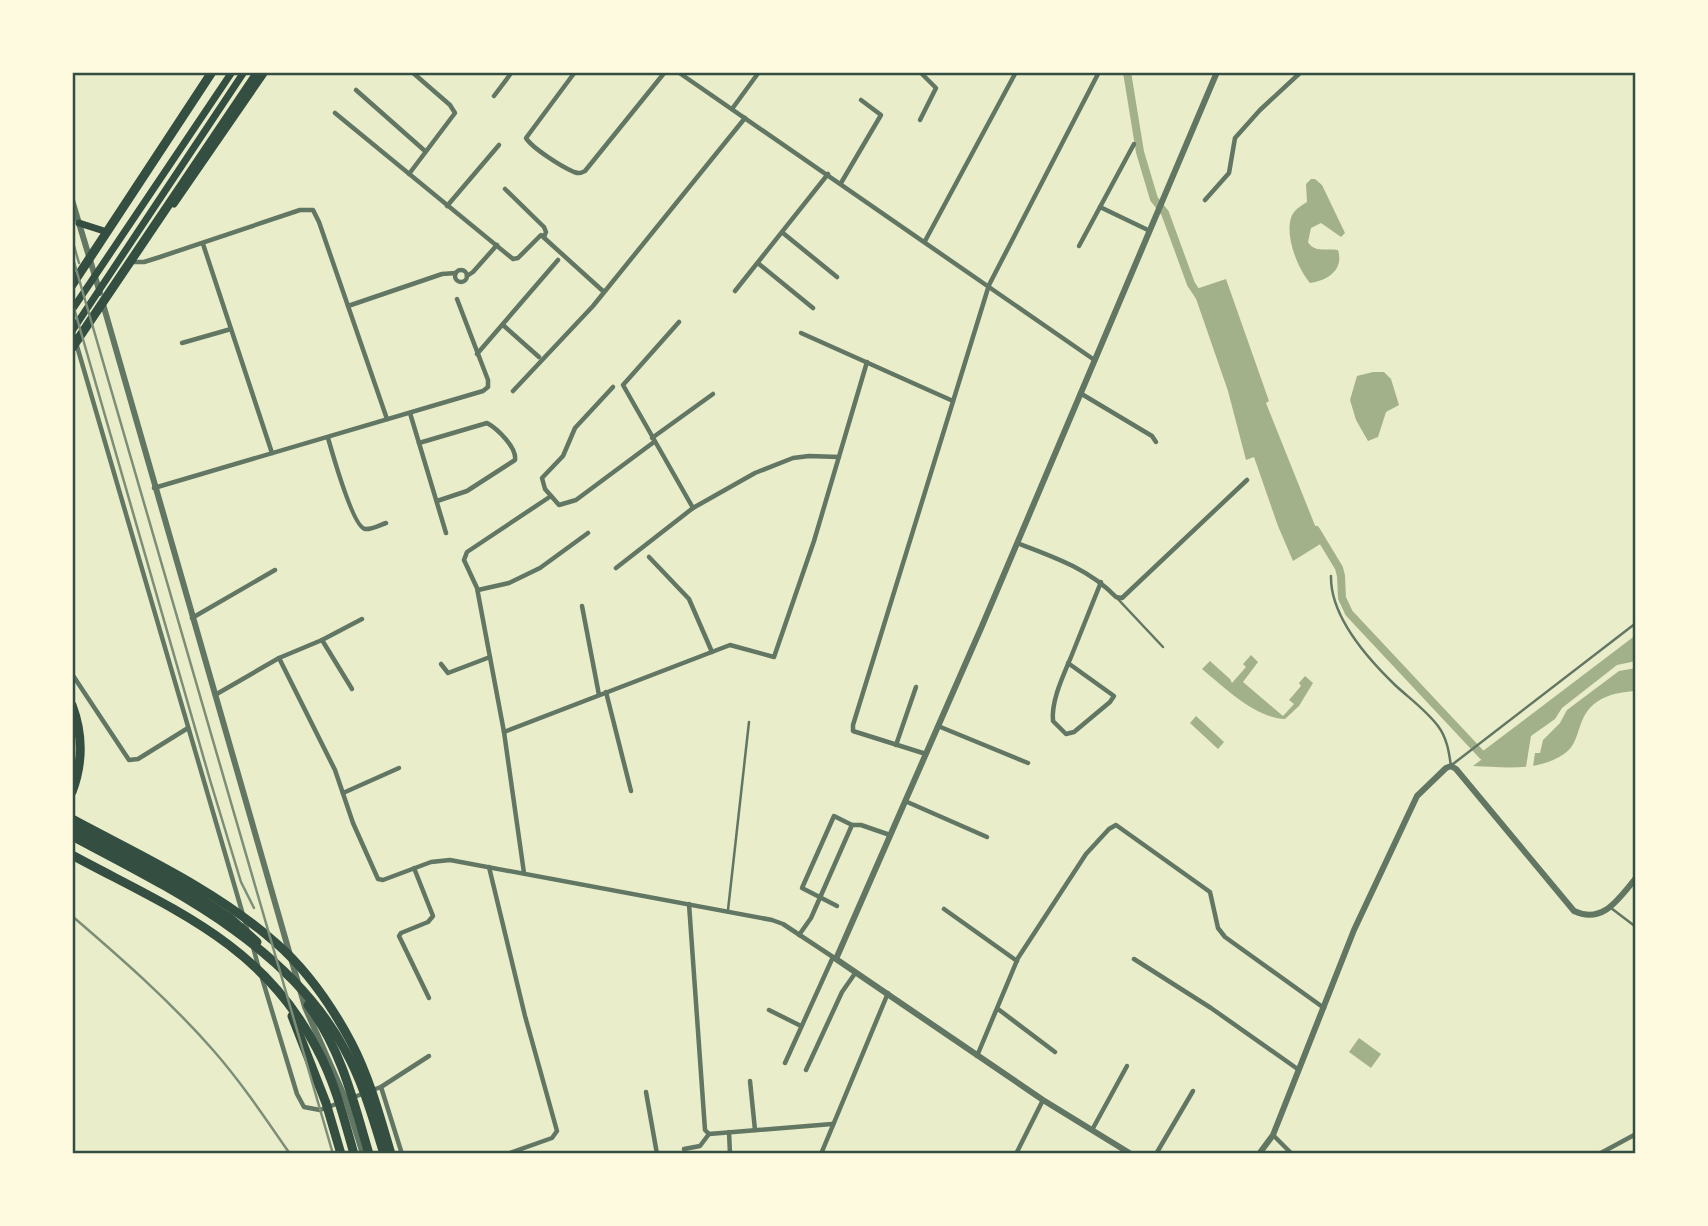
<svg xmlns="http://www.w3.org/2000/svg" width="1708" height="1226" font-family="'Public Sans',sans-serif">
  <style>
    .water { fill: #a3b18a }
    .pier { fill: #e9edc9 }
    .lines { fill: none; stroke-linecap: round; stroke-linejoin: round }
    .canal { stroke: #a3b18a; stroke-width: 8 }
    .service { stroke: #617663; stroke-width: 2.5 }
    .minor { stroke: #617663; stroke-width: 4.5 }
    .tertiary { stroke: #617663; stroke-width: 6 }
    .primary { stroke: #344e41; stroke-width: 7 }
    .motorway { stroke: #344e41; stroke-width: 9 }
    .rail { stroke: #7c8e77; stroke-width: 2.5 }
    .neatline { fill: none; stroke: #344e41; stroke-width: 2.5 }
  </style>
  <rect width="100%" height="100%" fill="#e9edc9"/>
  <g class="water">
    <path d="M1311,179H1315L1322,185L1345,233L1341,237L1321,223L1311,228L1308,242C1314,253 1326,248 1338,250C1344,270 1328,280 1310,283C1298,269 1285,237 1291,218C1293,210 1301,206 1307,202L1306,184Z"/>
    <path d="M1226,279L1269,401L1266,403L1322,543L1293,561L1278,526L1254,457L1246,460L1228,391L1193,290Z"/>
    <path d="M1373,372H1384L1391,379L1399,405L1386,412L1378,437L1368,441L1356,420L1350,400L1357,376Z"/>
    <path d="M1636,643V691C1614,692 1591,698 1582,721C1577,733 1576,746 1564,754C1538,772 1503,767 1473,766Z"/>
    <path d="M1251,655L1258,662L1243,682L1283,716L1294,704L1289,700L1301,686L1299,683L1305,676L1313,683L1299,706L1285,719C1255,718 1225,688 1202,669L1210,661L1230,679L1232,683L1246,667L1243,664Z"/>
    <path d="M1196,716L1224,742L1218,749L1190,723Z"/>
    <path d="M1359,1038L1381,1054L1371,1068L1349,1052Z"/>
  </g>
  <path class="pier" d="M1636,661V668L1619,671L1567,710L1560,723L1543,740L1540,753H1535L1533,766L1526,767L1531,736L1555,719L1562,708L1617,665Z"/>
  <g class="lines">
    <g class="canal">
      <path d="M1127,72L1140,152L1154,199L1165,213L1191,284L1199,296"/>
      <path d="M1316,530L1339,568L1341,576L1342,598L1349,613L1483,756L1636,640"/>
    </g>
    <g class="service">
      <path d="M1331,576C1330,617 1367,658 1395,685C1409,698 1426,710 1438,726C1447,738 1449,752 1451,766"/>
      <path d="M1116,597L1163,647"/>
      <path d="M1453,764L1636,623"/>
      <path d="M1611,908L1636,927"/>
      <path d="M728,910L749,722"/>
    </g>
    <g class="minor">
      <path d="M575,72L526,138C532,148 562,167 574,172C580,174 580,173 585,171L665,72"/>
      <path d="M678,72L1093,359"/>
      <path d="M920,72L936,88L920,120"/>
      <path d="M356,90L425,151"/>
      <path d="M494,96L512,72"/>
      <path d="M732,109L759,72"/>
      <path d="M335,113L513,259L518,258L541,235L604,292"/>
      <path d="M409,174L455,113L450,105L412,72"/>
      <path d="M841,183L881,115L861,100"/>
      <path d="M505,189L544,227L546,232L544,237"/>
      <path d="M1205,200L1229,173L1235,138L1260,110L1301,72"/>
      <path d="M447,206L499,145"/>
      <path d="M1100,207L1150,231"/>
      <path d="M783,233L837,277"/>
      <path d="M925,241L1016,72"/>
      <path d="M203,244L272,453"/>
      <path d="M1079,246L1134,144"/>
      <path d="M134,262H144L160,257L300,210H313L319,222L387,419"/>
      <path d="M759,264L813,308"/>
      <circle cx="461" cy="276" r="6"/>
      <path d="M467,276L473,272L497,245"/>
      <path d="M735,291L828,174"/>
      <path d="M348,306L442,274L456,273"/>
      <path d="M679,322L623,385L693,508"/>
      <path d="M503,325L539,357"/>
      <path d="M72,329L248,932"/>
      <path d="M801,333L953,401"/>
      <path d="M182,343L231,329"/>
      <path d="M477,354L558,260"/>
      <path d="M613,387L575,428L563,456L542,478L545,489L559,505L576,500L654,442"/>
      <path d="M513,391L593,306L745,118"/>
      <path d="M1080,393L1152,436L1156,442"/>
      <path d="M410,413L446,533"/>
      <path d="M328,438C332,452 353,527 365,529C371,530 380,525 386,523"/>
      <path d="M652,438L713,394"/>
      <path d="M419,443L487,423C498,429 517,448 515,460L467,491L437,501"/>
      <path d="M154,488L483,391L488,387V380L457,299"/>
      <path d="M1017,543C1054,557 1089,569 1116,597L1122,598L1247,480"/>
      <path d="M649,557L689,599L712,652"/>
      <path d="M616,568L693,508L755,473L793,458L809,456L839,457"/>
      <path d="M478,590L509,583L540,568L588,533"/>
      <path d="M582,606L599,695"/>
      <path d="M192,618L275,570"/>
      <path d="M322,640L352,689"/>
      <path d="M279,658L335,770L353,823L378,879L383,880L431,862L450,860L772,920L783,924L836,959"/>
      <path d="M1068,663L1114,696L1110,702L1074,732L1066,734L1053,721C1051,701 1063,676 1071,657L1101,582"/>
      <path d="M441,664L448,673L490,657"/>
      <path d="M72,674L129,760L138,759L188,728"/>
      <path d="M606,692L631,791"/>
      <path d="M215,695L279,658L322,640L362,619"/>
      <path d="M938,726L1028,763"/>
      <path d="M504,732L730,645L774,657L814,541L867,362"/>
      <path d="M896,745L916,687"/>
      <path d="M926,754L853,731V725L989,285L1099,72"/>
      <path d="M343,793L399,768"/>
      <path d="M905,801L987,837"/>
      <path d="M489,867L525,1016L557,1131L552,1138L507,1154"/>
      <path d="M414,868L433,916L428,922L401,933L399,936L429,998"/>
      <path d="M524,873L504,732L477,588L464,560L467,552L551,496"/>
      <path d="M689,904L705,1130L709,1134L832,1124"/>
      <path d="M837,906L802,888L834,816L852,825"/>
      <path d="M944,909L1017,961"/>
      <path d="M799,935L811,918L852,825H861L890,835"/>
      <path d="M253,947L259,969"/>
      <path d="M1134,959L1211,1008L1299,1070"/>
      <path d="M262,978L297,1094L304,1107L320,1110L339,1103"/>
      <path d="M998,1009L1055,1052"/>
      <path d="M769,1010L801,1026"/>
      <path d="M977,1056L1018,958L1086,854L1109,829L1116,825L1210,892L1218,928L1225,937L1324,1008"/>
      <path d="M785,1063L833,957"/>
      <path d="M806,1070L842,992L856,972"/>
      <path d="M750,1081L755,1130"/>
      <path d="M381,1087L429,1056"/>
      <path d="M646,1092L657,1154"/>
      <path d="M354,1097L381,1087L402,1154"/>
      <path d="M1092,1130L1127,1066"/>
      <path d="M729,1132L730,1154"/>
      <path d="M1273,1135L1292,1154"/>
      <path d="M684,1149L700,1146L709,1134"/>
      <path d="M821,1154L888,993"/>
      <path d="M1016,1154L1043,1100"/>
      <path d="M1156,1154L1193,1091"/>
      <path d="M1599,1154L1636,1134"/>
    </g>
    <g class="tertiary">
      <path d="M72,200L100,293"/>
      <path d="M103,304L305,1007L346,1100L363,1154"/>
      <path d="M1131,1154L1043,1100L836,959L982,626L1217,72"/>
      <path d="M1259,1154L1273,1135L1354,930L1417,796L1446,768L1451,766L1456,769L1574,911C1603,925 1619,898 1636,878"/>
    </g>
    <g class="primary">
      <path d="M174,204L265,72"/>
      <path d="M79,223L104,231"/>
      <path d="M72,310L232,72"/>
      <path d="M72,331L244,72"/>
    </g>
    <g class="motorway">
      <path d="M72,285L212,72"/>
      <path d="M72,348L258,72"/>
      <path d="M72,705C83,734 83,763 72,792"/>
      <path d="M72,819C141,856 216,890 276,943C307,970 333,1008 352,1044C370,1079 380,1117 391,1154"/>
      <path d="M72,827L182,886L230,918L257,942"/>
      <path d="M72,836C172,889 289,945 345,1050C363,1082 373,1119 384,1154"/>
      <path d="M72,855C170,908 263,943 317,1049C335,1082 344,1119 354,1154"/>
      <path d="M308,1005C341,1048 354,1103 369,1154"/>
      <path d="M292,1016L326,1103L341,1154"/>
    </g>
    <g class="rail">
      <path d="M72,239L79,263"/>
      <path d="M72,255L333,1154"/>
      <path d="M72,301L210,780L241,882L254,908"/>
      <path d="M72,916C121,958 170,1001 213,1050C241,1082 266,1119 290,1154"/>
    </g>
  </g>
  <rect width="1708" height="1226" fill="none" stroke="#fefae0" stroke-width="147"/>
  <rect x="74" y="74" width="1560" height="1078" class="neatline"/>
</svg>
